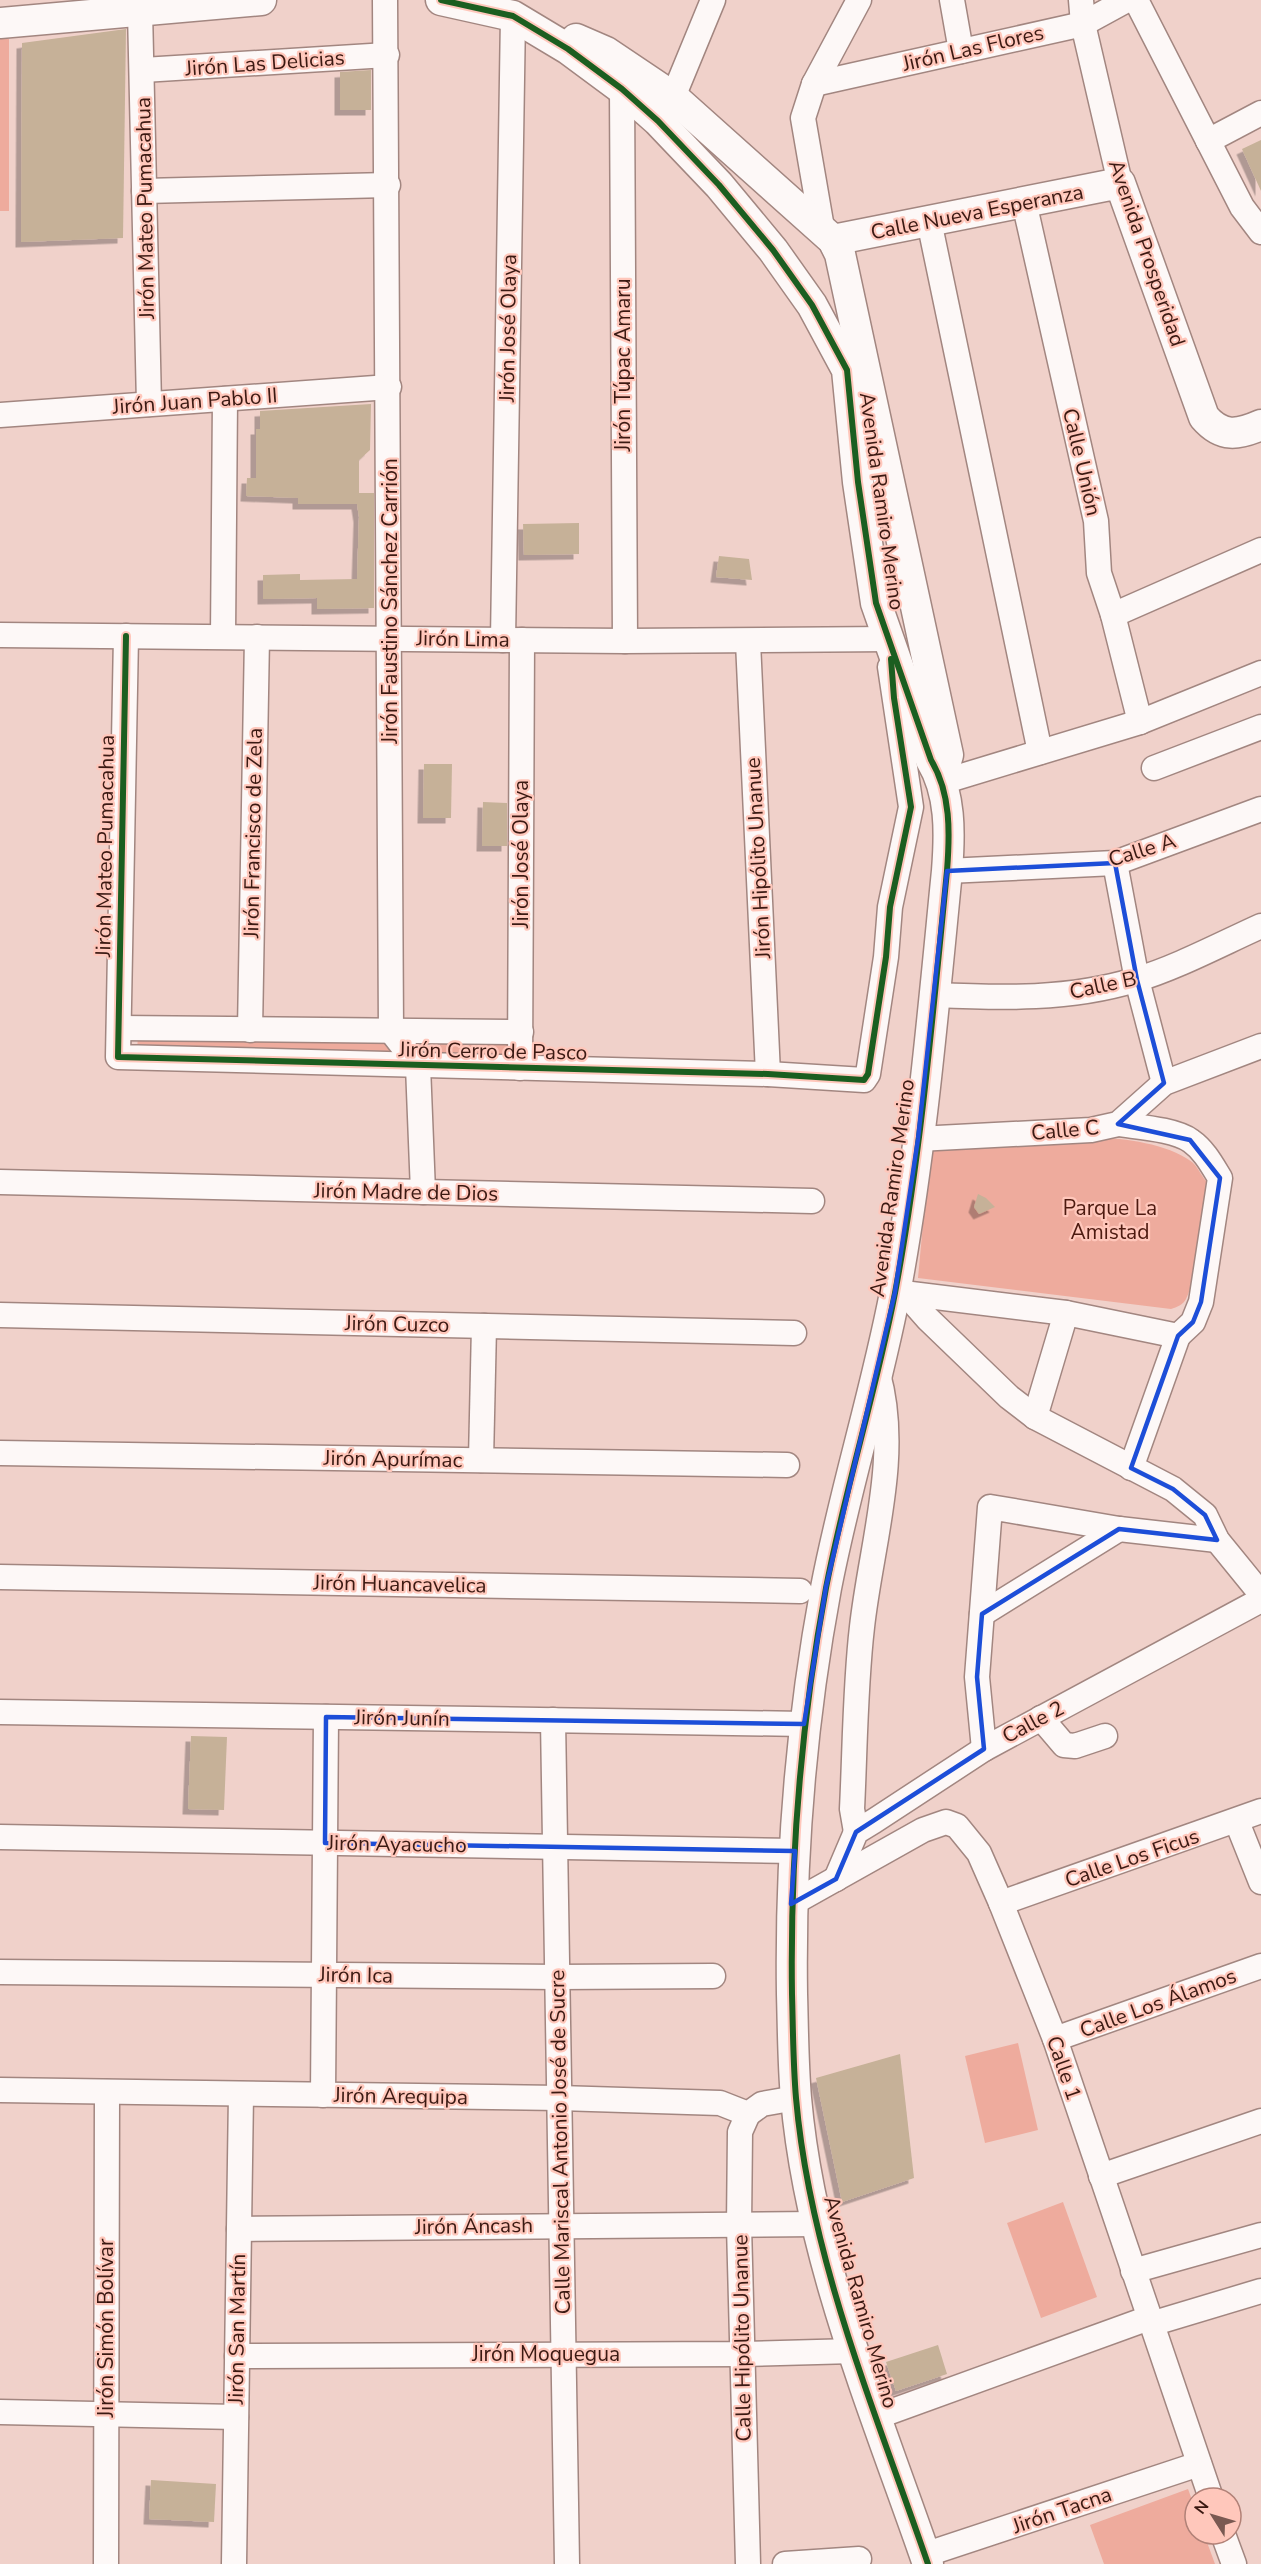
<svg xmlns="http://www.w3.org/2000/svg" width="1261" height="2564" font-family="'Nunito Sans',sans-serif">
  <style>
    .green { fill: #eeab9d }
    .building { fill: #c6b198; filter: url(#shadow) }
    .lines { fill: none; stroke-linecap: round; stroke-linejoin: round }
    .minor-casing { stroke: #a28680; stroke-width: 27 }
    .tertiary-casing { stroke: #a28680; stroke-width: 33 }
    .minor { stroke: #fdf8f7; stroke-width: 24 }
    .tertiary { stroke: #fdf8f7; stroke-width: 30 }
    .cycleway-casing { stroke: #ffc7bb; stroke-width: 10 }
    .cycleway { stroke: #1b5e20; stroke-width: 6 }
    .marked { fill: none; stroke: #1d4ed8; stroke-width: 4.5; stroke-linejoin: round }
    .labels { text-anchor: middle; stroke-width: 4.5; stroke-linejoin: round; paint-order: stroke }
    .street-label { font-size: 21px; fill: #3b1912; stroke: #ffc7bb }
    .park-label { font-size: 21px; fill: #4d1a10; stroke: #ffc7bb }
  </style>
  <defs>
    <filter id="shadow"><feDropShadow dx="-5.5" dy="5.5" stdDeviation="0" flood-color="#0004"/></filter>
  </defs>
  <rect width="100%" height="100%" fill="#f0d1ca"/>
  <g class="green">
    <rect x="0" y="39" width="9" height="172"/>
    <path d="M138,1036L391,1042L398,1054L137,1050Z"/>
    <path d="M440,1040L509,1041L508,1056L440,1055Z"/>
    <path d="M1095,1137C1126,1139 1166,1143 1192,1162C1197,1166 1201,1175 1206,1181C1205,1208 1198,1275 1186,1299C1183,1305 1177,1307 1171,1309L918,1278L930,1148Z"/>
    <path d="M1018,2043L1038,2130L985,2143L965,2056Z"/>
    <path d="M1063,2202L1097,2297L1041,2318L1007,2223Z"/>
    <path d="M1188,2489L1195,2508V2534H1204L1215,2564H1104L1090,2525Z"/>
  </g>
  <g class="building">
    <path d="M126,29L123,238L21,242L22,43Z"/>
    <path d="M371,70V110H340V72Z"/>
    <path d="M1261,140V191L1242,149Z"/>
    <path d="M371,404L370,450L359,460V493H374V608L317,609V598L263,599V575L300,574V580L357,579L359,517L357,504H298V498L246,496L247,478H256V429H260V411Z"/>
    <path d="M579,523V554L524,555L523,524Z"/>
    <path d="M719,556L749,559L752,580L716,577Z"/>
    <path d="M424,764H452L451,818H423Z"/>
    <path d="M483,802L507,803V846H482Z"/>
    <path d="M978,1194L986,1198L995,1207L979,1214L974,1207Z"/>
    <path d="M191,1736L227,1737L224,1810L188,1809Z"/>
    <path d="M900,2054L914,2178L842,2202L816,2078Z"/>
    <path d="M938,2345L947,2374L896,2391L886,2362Z"/>
    <path d="M151,2480L216,2484L214,2522L149,2519Z"/>
  </g>
  <g class="lines">
    <g class="minor-casing">
      <g id="minor">
        <path d="M385,0L391,1031L418,1066L423,1192"/>
        <path d="M952,0L961,51"/>
        <path d="M1081,0L1083,24L1120,183"/>
        <path d="M1136,0L1242,207L1261,232"/>
        <path d="M140,11L149,404"/>
        <path d="M143,70L387,55"/>
        <path d="M814,84L1083,24L1127,0"/>
        <path d="M622,89L625,641"/>
        <path d="M673,97L713,0"/>
        <path d="M1208,141L1261,113"/>
        <path d="M144,191L388,185"/>
        <path d="M1024,202L1096,521L1099,573L1113,615L1140,722"/>
        <path d="M929,221L1040,752"/>
        <path d="M822,228L803,118L814,84L859,0"/>
        <path d="M0,415L389,387"/>
        <path d="M1113,615L1261,550"/>
        <path d="M0,635L625,641L890,639"/>
        <path d="M126,636L118,1057L768,1074L864,1080L868,1074L886,957L890,907L911,807L890,667"/>
        <path d="M223,636L225,399"/>
        <path d="M503,640L513,16"/>
        <path d="M748,642L768,1074"/>
        <path d="M1154,768L1261,727"/>
        <path d="M942,782L1140,722L1261,673"/>
        <path d="M1115,863L1137,980L1164,1083"/>
        <path d="M947,871L1115,863L1261,809"/>
        <path d="M935,995C1002,998 1069,1000 1135,980C1176,968 1221,944 1261,926"/>
        <path d="M119,1028L521,1032"/>
        <path d="M250,1030L257,637"/>
        <path d="M520,1068L522,640"/>
        <path d="M918,1139L1091,1130L1118,1124L1164,1083L1261,1046"/>
        <path d="M0,1182L812,1201"/>
        <path d="M895,1292L1066,1313L1178,1336L1193,1322L1201,1302L1220,1178C1212,1165 1204,1150 1191,1141C1175,1129 1137,1127 1118,1124"/>
        <path d="M906,1294L928,1319L1009,1397L1035,1417L1173,1489L1205,1515L1217,1540L1261,1594"/>
        <path d="M0,1315L794,1333"/>
        <path d="M1035,1417L1066,1313"/>
        <path d="M0,1453L787,1465"/>
        <path d="M481,1460L484,1326"/>
        <path d="M1131,1468L1178,1336"/>
        <path d="M0,1577L800,1591"/>
        <path d="M982,1614L1119,1529"/>
        <path d="M0,1712L804,1724"/>
        <path d="M1041,1718L1064,1745L1075,1746L1105,1736"/>
        <path d="M553,1720L567,2564"/>
        <path d="M984,1749L977,1677L990,1507L1119,1529L1217,1540"/>
        <path d="M1237,1822L1261,1882"/>
        <path d="M856,1832L852,1809C855,1749 855,1687 862,1627C871,1545 901,1456 878,1374"/>
        <path d="M0,1837L795,1851"/>
        <path d="M836,1879L856,1832L874,1821L984,1749L1261,1600"/>
        <path d="M1001,1903L1261,1811"/>
        <path d="M791,1904L923,1830L946,1822L957,1826L979,1853L1001,1903L1055,2039L1211,2498"/>
        <path d="M0,1972L557,1977L713,1976"/>
        <path d="M1055,2039L1261,1966"/>
        <path d="M0,2090L559,2098L720,2103L748,2114L762,2104L796,2098"/>
        <path d="M323,2095L326,1717"/>
        <path d="M1101,2176L1261,2121"/>
        <path d="M239,2229L817,2224"/>
        <path d="M1133,2271L1261,2235"/>
        <path d="M1151,2324L1261,2291"/>
        <path d="M237,2356L742,2354L854,2351"/>
        <path d="M0,2412L236,2417"/>
        <path d="M876,2417L1149,2318"/>
        <path d="M1223,2534L1234,2564"/>
        <path d="M924,2555L1199,2464"/>
        <path d="M106,2564L107,2092"/>
        <path d="M234,2564L241,2094"/>
        <path d="M748,2564L739,2226L740,2132L748,2114"/>
        <path d="M785,2564L859,2559"/>
      </g>
    </g>
    <g class="tertiary-casing">
      <g id="tertiary">
        <path d="M441,0L513,16L568,49L622,89L658,121L719,185L773,250L812,305L847,370L858,482L876,603L931,760C951,793 950,833 947,871C933,1012 921,1154 895,1293C876,1392 845,1489 826,1588C801,1722 790,1858 792,1994C793,2028 793,2063 796,2098C810,2259 876,2413 928,2564"/>
        <path d="M0,23L261,0"/>
        <path d="M576,39L606,52L673,97L833,240L840,254L948,755L945,765"/>
        <path d="M833,240L1120,183L1204,417C1222,438 1238,435 1261,425"/>
      </g>
    </g>
    <use href="#minor" class="minor"/>
    <use href="#tertiary" class="tertiary"/>
    <g class="cycleway-casing">
      <g id="cycleway">
        <path d="M441,0L513,16L568,49L622,89L658,121L719,185L773,250L812,305L847,370L858,482L876,603L931,760C951,793 950,833 947,871C933,1012 921,1154 895,1293C876,1392 845,1489 826,1588C801,1722 790,1858 792,1994C793,2028 793,2063 796,2098C810,2259 876,2413 928,2564"/>
        <path d="M126,636L118,1057L768,1074L864,1080L868,1074L886,957L890,907L911,807L894,698L891,659"/>
      </g>
    </g>
    <use href="#cycleway" class="cycleway"/>
  </g>
  <path class="marked" d="M1115,863L1137,980L1164,1083L1118,1124L1190,1140L1220,1178L1201,1302L1193,1322L1178,1336L1131,1468L1173,1489L1205,1515L1217,1540L1119,1529L982,1614L977,1677L984,1749L856,1832L836,1879L791,1904L795,1851L325,1843L326,1717L804,1724L826,1587L895,1292L918,1139L947,871Z"/>
  <g class="labels">
    <g class="street-label">
      <text transform="translate(973 48) rotate(-13)" y="7">Jirón Las Flores</text>
      <text transform="translate(265 63) rotate(-4)" y="7">Jirón Las Delicias</text>
      <text transform="translate(145 208) rotate(-91)" y="7">Jirón Mateo Pumacahua</text>
      <text transform="translate(977 212) rotate(-11)" y="7">Calle Nueva Esperanza</text>
      <text transform="translate(1147 253) rotate(71)" y="7">Avenida Prosperidad</text>
      <text transform="translate(508 328) rotate(-89)" y="7">Jirón José Olaya</text>
      <text transform="translate(623 365) rotate(-90)" y="7">Jirón Túpac Amaru</text>
      <text transform="translate(195 401) rotate(-4)" y="7">Jirón Juan Pablo II</text>
      <text transform="translate(1082 462) rotate(77)" y="7">Calle Unión</text>
      <text transform="translate(882 501) rotate(82)" y="7">Avenida Ramiro Merino</text>
      <text transform="translate(390 601) rotate(-90)" y="7">Jirón Faustino Sánchez Carrión</text>
      <text transform="translate(463 639) rotate(1)" y="7">Jirón Lima</text>
      <text transform="translate(253 833) rotate(-89)" y="7">Jirón Francisco de Zela</text>
      <text transform="translate(105 846) rotate(-89)" y="7">Jirón Mateo Pumacahua</text>
      <text transform="translate(1142 850) rotate(-17)" y="7">Calle A</text>
      <text transform="translate(521 854) rotate(-90)" y="7">Jirón José Olaya</text>
      <text transform="translate(758 858) rotate(-93)" y="7">Jirón Hipólito Unanue</text>
      <text transform="translate(1103 985) rotate(-12)" y="7">Calle B</text>
      <text transform="translate(493 1051) rotate(1)" y="7">Jirón Cerro de Pasco</text>
      <text transform="translate(1065 1130) rotate(-5)" y="7">Calle C</text>
      <text transform="translate(892 1188) rotate(-82)" y="7">Avenida Ramiro Merino</text>
      <text transform="translate(406 1192) rotate(1)" y="7">Jirón Madre de Dios</text>
      <text transform="translate(397 1324) rotate(1)" y="7">Jirón Cuzco</text>
      <text transform="translate(393 1459) rotate(1)" y="7">Jirón Apurímac</text>
      <text transform="translate(400 1584) rotate(1)" y="7">Jirón Huancavelica</text>
      <text transform="translate(402 1718) rotate(1)" y="7">Jirón Junín</text>
      <text transform="translate(1033 1722) rotate(-28)" y="7">Calle 2</text>
      <text transform="translate(397 1844) rotate(1)" y="7">Jirón Ayacucho</text>
      <text transform="translate(1132 1858) rotate(-19)" y="7">Calle Los Ficus</text>
      <text transform="translate(356 1975) rotate(1)" y="7">Jirón Ica</text>
      <text transform="translate(1158 2003) rotate(-20)" y="7">Calle Los Álamos</text>
      <text transform="translate(1064 2068) rotate(71)" y="7">Calle 1</text>
      <text transform="translate(401 2096) rotate(1)" y="7">Jirón Arequipa</text>
      <text transform="translate(560 2142) rotate(-91)" y="7">Calle Mariscal Antonio José de Sucre</text>
      <text transform="translate(474 2226) rotate(-1)" y="7">Jirón Áncash</text>
      <text transform="translate(861 2302) rotate(74)" y="7">Avenida Ramiro Merino</text>
      <text transform="translate(106 2328) rotate(-90)" y="7">Jirón Simón Bolívar</text>
      <text transform="translate(237 2329) rotate(-89)" y="7">Jirón San Martín</text>
      <text transform="translate(742 2338) rotate(-91)" y="7">Calle Hipólito Unanue</text>
      <text x="546" y="2361">Jirón Moquegua</text>
      <text transform="translate(1062 2510) rotate(-19)" y="7">Jirón Tacna</text>
    </g>
    <g class="park-label">
      <text x="1110" y="1215">Parque La<tspan x="1110" dy="24">Amistad</tspan></text>
    </g>
  </g>
  <g transform="translate(1213 2516) rotate(307)"><circle r="28" fill="#ffc7bb" stroke="#b18177" stroke-width="1.5"/>
  <path d="M0-4.5L10 22L0 15L-10 22Z" fill="#7a5952"/>
  <text y="-9" font-size="16" font-weight="bold" text-anchor="middle" fill="#3b1912">N</text>
  </g>
</svg>
